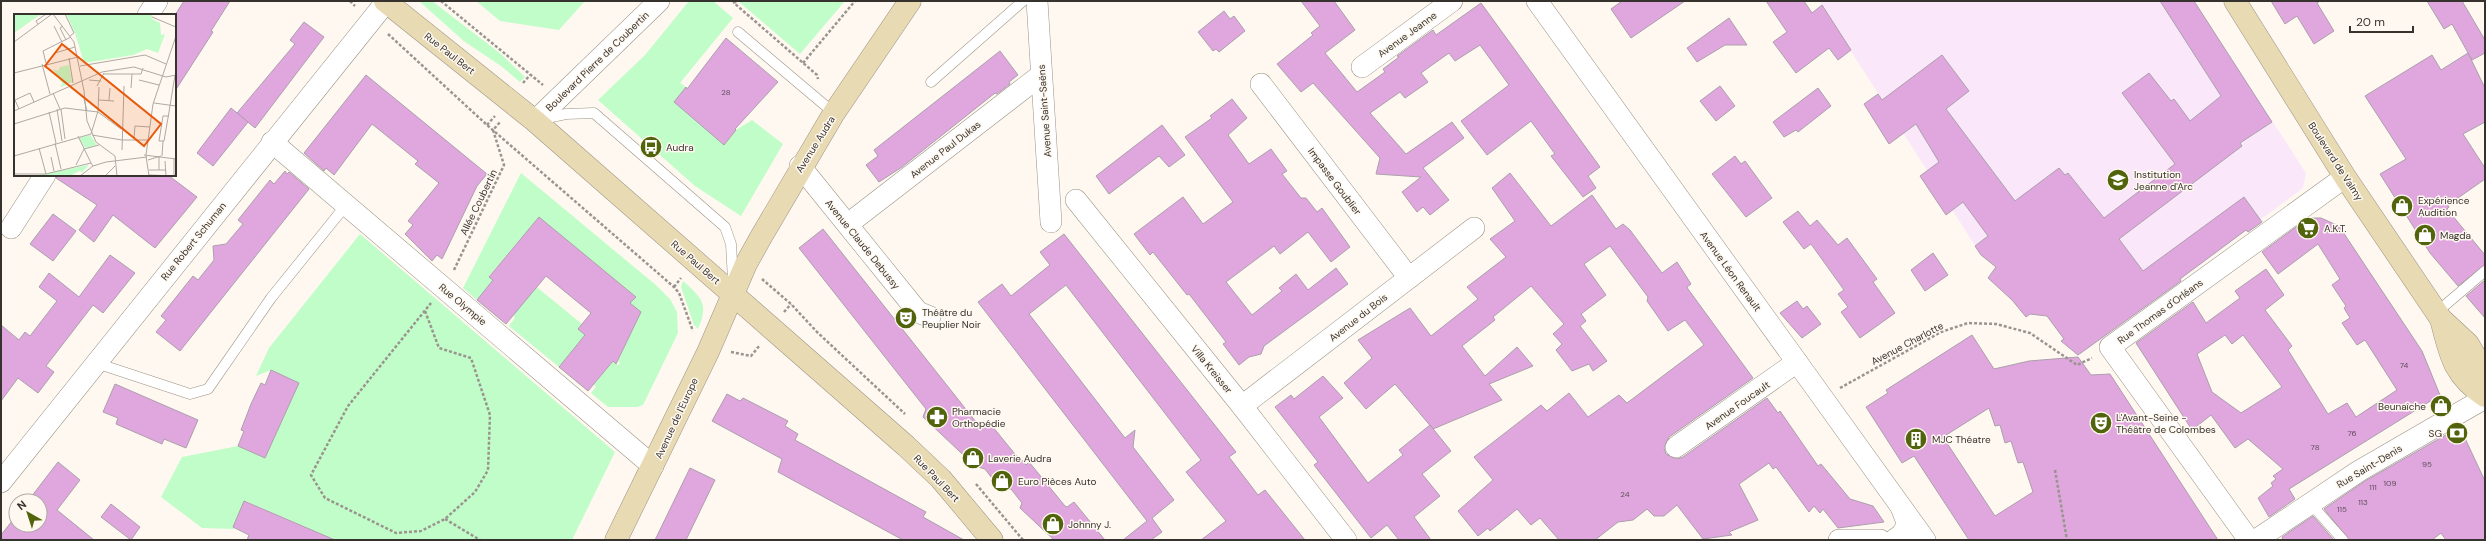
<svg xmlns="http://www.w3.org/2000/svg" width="2486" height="541" font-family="'DM Sans',sans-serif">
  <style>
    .education { fill: #fae8fa }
    .green { fill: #c1fdc8 }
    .building { fill: #e0a7df; stroke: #ab9fab; fill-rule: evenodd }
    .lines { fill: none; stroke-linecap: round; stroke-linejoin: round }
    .lane-casing { stroke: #9b9285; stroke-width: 11 }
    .street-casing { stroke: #9b9285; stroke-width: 22 }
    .secondary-casing { stroke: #9b9285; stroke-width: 23 }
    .path { stroke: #99948e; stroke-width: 2.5; stroke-dasharray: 3 2; stroke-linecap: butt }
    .lane { stroke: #fff; stroke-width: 10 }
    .street { stroke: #fff; stroke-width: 21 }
    .secondary { stroke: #e8dbb3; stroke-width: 22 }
    .labels { text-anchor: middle; stroke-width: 3; stroke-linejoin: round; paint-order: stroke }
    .number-label { font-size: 8px; fill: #604f5a }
    .street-label { font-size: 10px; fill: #36322d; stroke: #fef8f0 }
    .poi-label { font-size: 10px; fill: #36322d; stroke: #fef8f0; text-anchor: start }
    .inset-road { fill: none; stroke: #aea9a2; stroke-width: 1 }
    .view { fill: #e8590c; fill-opacity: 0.15; stroke: #e8590c; stroke-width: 2 }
    .inset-edge { fill: none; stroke: #36322d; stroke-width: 2 }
  </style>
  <rect width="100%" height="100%" fill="#fef8f0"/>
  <path class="education" d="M1819,1H2194L2306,173L2303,188L2077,356L2026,288L1981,255Z"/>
  <g class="green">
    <path d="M419,1H432L501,54L525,77L520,82L501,66L465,42Z"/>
    <path d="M476,1H585L559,30L500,21Z"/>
    <path d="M689,1H713L733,18L680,83L686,87L674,102L724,145L736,130L752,120L783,144L741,216L695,186L598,100L645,55Z"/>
    <path d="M738,1H845L800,54Z"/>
    <path d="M521,173L657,286L670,299L677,312L678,333L643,405L637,407H608L591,393L596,387L594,385L613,361L618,365L620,363L618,361L641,312L630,303L636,297L551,227L520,239L489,276L493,280L477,300L463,288Z"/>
    <path d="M360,234L615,452L572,540H335L246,501L234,529L202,528L161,497L182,457L238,446L265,458L299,383L271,370L256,376L269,348Z"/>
    <path d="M523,276L582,324L578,329L585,335L559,367L509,326L515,318L513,315Z"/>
    <path d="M683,281C702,298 709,304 698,329L694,325L681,287Z"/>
  </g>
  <g class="building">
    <path d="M184,1H230L211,31L213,32L175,91V15Z"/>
    <path d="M1301,1H1334L1355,30L1325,53L1357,92L1385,72L1383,69L1399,57L1397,56L1433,30L1436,35L1481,3L1600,167L1588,176L1596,188L1583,197L1551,156L1555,154L1531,121L1487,155L1461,121L1509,85L1480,45L1455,61L1449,53L1421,73L1428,82L1405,98L1400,92L1370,113L1406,154L1452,122L1464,138L1423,168L1449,200L1430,215L1423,207L1417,212L1402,192L1421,177L1376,174L1380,158L1313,83L1301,92L1277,64L1313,35L1311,33L1320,26Z"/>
    <path d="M1622,1H1685L1631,38L1611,9Z"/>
    <path d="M1766,1H1804L1812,13L1822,5L1851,50L1838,60L1829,48L1796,73L1773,42L1787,32Z"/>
    <path d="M2160,1H2194L2272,122L2240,143L2242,146L2119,239L2143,271L2244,197L2262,222L2248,232L2246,230L2180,279L2181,281L2078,355L2061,341L2064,339L2047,316L2030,314L2026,317L2012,300L1988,278L1996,267L1981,255L1975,246L1988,236L1963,202L1946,215L1920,176L1939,162L1916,124L1889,144L1864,104L1878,94L1882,100L1942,55L1969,91L1946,109L2015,201L2059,168L2065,175L2068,173L2104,218L2175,164L2122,93L2149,73L2171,101L2174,99L2190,121L2221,96Z"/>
    <path d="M2271,1H2320L2317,3L2334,31L2314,44L2297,16L2285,24Z"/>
    <path d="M2427,1H2462L2485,40V53L2472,60L2452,24L2444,29Z"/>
    <path d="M1224,11L1230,19L1234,16L1245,31L1219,52L1216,49L1213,51L1198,32Z"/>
    <path d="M1729,18L1747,45H1725L1697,62L1687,48Z"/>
    <path d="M304,22L324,37L255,128L237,113L295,44L290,40Z"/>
    <path d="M726,38L778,82L735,129L736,130L724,145L674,102L686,87L687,89Z"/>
    <path d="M1000,51L1018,75L1009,82L1010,84L997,94L995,93L902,167L879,182L866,165L878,156L874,150Z"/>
    <path d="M2468,53L2485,88V122L2463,134L2485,168V179L2448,205L2449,207L2447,209L2485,255V265L2458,286L2430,253L2380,174L2406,159L2365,96L2432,55L2441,70Z"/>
    <path d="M366,75L487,174L477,186L442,259L437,255L432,261L405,234L413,225L408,221L439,183L415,164L418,161L372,124L334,175L326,168L324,171L304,153Z"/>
    <path d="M1720,86L1735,106L1716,121L1700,101Z"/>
    <path d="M1818,88L1831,106L1798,132L1796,130L1784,137L1773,122Z"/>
    <path d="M1232,99L1247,118L1228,135L1249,164L1271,149L1287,171L1282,174L1301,198H1306L1317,212L1322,208L1350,247L1331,262L1308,232L1280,254L1274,246L1226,282L1252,315L1282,291L1279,288L1296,274L1308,290L1336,268L1348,284L1264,346L1261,354L1249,357L1239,365L1223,344L1226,342L1189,294L1187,295L1153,252L1150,255L1134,234L1183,197L1203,224L1233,202L1185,137L1212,118L1210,116Z"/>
    <path d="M231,108L248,122L213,166L197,153Z"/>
    <path d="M1162,125L1185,155L1169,167L1159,156L1109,194L1096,176Z"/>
    <path d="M1735,156L1741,164L1745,161L1772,198L1746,217L1712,174Z"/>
    <path d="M285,171L287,174L289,172L309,189L180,351L156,332L166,320L161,316L193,276L198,280L214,260L213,246L226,244L243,224L238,220L270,180L274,184Z"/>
    <path d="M1510,173L1551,226L1592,195L1616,229L1623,224L1630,230L1662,273L1677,262L1691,284L1687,287L1688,289L1753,378L1669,437L1664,448L1666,454L1677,459L1683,457L1767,398L1778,413L1780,411L1818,466L1821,464L1850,499L1873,506L1884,522L1838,528L1823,509L1820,513L1814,506L1809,512L1776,467L1773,469L1769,463L1739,484L1758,520L1729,532L1732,535L1703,539L1677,505L1664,516H1654L1647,509L1633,520L1618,522L1595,540H1559L1540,518L1531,525L1517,509L1490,531L1488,528L1478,536L1458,511L1493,480L1474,457L1541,405L1547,411L1569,393L1588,417L1619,395L1627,403L1704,345L1685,320L1668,331L1647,301L1648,297L1610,246L1584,264L1606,295L1581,314L1586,321L1580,326L1607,361L1593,371L1589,364L1572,371L1556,350L1562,344L1553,334L1564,324L1531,286L1493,317L1495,320L1462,346L1485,376L1517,347L1533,366L1489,384L1502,400L1433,429L1395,384L1366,409L1344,383L1372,358L1358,340L1410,308L1431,336L1478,299L1467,287L1506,257L1490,239L1515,221L1492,188Z"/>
    <path d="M57,175H168L197,197L155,248L113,215L94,242L79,230L97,205L56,178Z"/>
    <path d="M1798,211L1810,226L1817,220L1838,245L1847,238L1877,279L1873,282L1895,313L1860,338L1841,312L1848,307L1838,294L1844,290L1811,244L1804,249L1783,222Z"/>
    <path d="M53,214L76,231L53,261L30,244Z"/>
    <path d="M539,217L636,297L630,303L641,312L616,364L613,361L588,391L559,367L585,335L578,329L591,313L546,276L506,324L477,300L493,280L489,277Z"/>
    <path d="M2308,218H2321L2339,226L2422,351L2440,395L2289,489L2295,499L2269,517L2258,498L2273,486L2271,483L2276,479L2273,476L2283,469L2248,439L2235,448L2211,415L2192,430L2136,343L2193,302L2206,323L2240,298L2235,291L2266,269L2284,295L2265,310L2292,346L2288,350L2328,414L2347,403L2356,417L2397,390L2365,340L2357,345L2342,323L2350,318L2344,308L2346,306L2332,285L2340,279L2318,244L2278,274L2262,252ZM2225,335L2232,344L2243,335L2282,387L2241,413L2212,392L2197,354Z"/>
    <path d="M823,229L980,427L988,421L1019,459L1020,458L1026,465L1029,462L1065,506L1067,507L1074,502L1105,540H1054L1020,508L1022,503L1011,489L1001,490L985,469L975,466L923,417L926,409L799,248Z"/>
    <path d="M1064,234L1236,452L1229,457L1258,495L1265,490L1305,540H1201L1226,521L1186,472L1201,460L1066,285L1029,314L1125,438L1135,430L1133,447L1174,500L1152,518L1162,532L1151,540H1123L1147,521L978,302L1002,284L1011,296L1050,265L1040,252Z"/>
    <path d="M1933,253L1948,275L1925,291L1911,270Z"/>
    <path d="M110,255L135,273L103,313L93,305L46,366L54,372L38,393L18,378L1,401V325L19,340L25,332L30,336L57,301L39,287L49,273L79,297Z"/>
    <path d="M2485,280V318L2466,296Z"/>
    <path d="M1797,301L1803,309L1807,306L1821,324L1802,338L1780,313Z"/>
    <path d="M1972,335L1994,369L2029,361L2078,357L2091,375L2110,374L2218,540H1969L1914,456L1902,463L1866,407L1888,393L1886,390ZM1989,408L1995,426L2000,425L2005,443L2011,441L2018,463L2023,462L2033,492L1995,516L1943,437Z"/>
    <path d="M271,370L299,383L265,458L238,446L244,431L241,430L251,404L261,383L265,385Z"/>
    <path d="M1323,376L1343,398L1319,417L1368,483L1403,455L1399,450L1430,425L1451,451L1422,474L1440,496L1414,517L1431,540H1399L1387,525L1371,538L1314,465L1318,462L1275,407L1291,395L1294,399Z"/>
    <path d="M115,384L198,420L186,448L164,439L162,444L116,424L118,418L103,412Z"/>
    <path d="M727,394L740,401L743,398L788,421L785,426L798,434L795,440L926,512L923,517L964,540H903L778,472L782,459L712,421Z"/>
    <path d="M2451,432L2463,434L2485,481V540H2446L2441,533L2432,540H2349L2324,509L2365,481Z"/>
    <path d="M58,462L80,480L57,510L94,540H1V535L16,516V525H40V501H28Z"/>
    <path d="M690,468L715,480L686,540H655Z"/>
    <path d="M244,501L335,540H247L249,535L233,527Z"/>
    <path d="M111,504L140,527L131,540L101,517Z"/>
    <path d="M2313,516L2334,540H2283L2282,537Z"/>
  </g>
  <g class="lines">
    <g class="lane-casing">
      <g id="lane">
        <path d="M738,32L834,113"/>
        <path d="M931,82L1023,1"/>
        <path d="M542,119L566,114L594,113L725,227L731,244L733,280"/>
        <path d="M2437,312L2485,271"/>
        <path d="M96,363L190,394L208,389L271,298L346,205"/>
        <path d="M2310,503L2343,540"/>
      </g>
    </g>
    <g class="street-casing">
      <g id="street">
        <path d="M1037,1L1051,222"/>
        <path d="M1537,1L1925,540"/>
        <path d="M148,15L157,1"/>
        <path d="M1362,67L1452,1"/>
        <path d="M1261,84L1409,278"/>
        <path d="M535,121L659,1"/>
        <path d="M272,142L653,466"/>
        <path d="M800,166L918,312L930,317"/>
        <path d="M1076,200L1242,406L1346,540"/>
        <path d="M848,224L1041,75"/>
        <path d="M11,228L45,175"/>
        <path d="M1242,406L1474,228"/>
        <path d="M1676,447L1797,362"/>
        <path d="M1,482L386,2"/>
        <path d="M1839,540H1880"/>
        <path d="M1894,540L1901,535L1908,525L1901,507"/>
        <path d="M2249,540L2110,347L2345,177"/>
        <path d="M2256,540L2359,471L2485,398"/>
      </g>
    </g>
    <g class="secondary-casing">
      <g id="secondary">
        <path d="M385,1L535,121L906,446L941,479L992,540"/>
        <path d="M2235,1L2345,177L2441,319L2468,344L2485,373"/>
        <path d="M2441,319C2450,354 2453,375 2485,396"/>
        <path d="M616,540L708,352L746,264L761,237L834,113L910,1"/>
      </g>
    </g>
    <g class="path">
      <path d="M350,1L355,6"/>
      <path d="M441,1L543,85"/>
      <path d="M736,1L734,3L817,75L818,79"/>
      <path d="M388,34L487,125L674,287L679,293L693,331"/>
      <path d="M803,63L855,1"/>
      <path d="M523,83L530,75"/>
      <path d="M487,125L495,116"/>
      <path d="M454,270L504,165L493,130L501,121"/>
      <path d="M762,279L791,304L817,332L905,414"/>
      <path d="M674,287L681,278"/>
      <path d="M425,311L439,348L471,358L490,415L488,470L475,492L445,519L421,531L396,533L325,498L311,475L348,406L431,303"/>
      <path d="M784,312L791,304"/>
      <path d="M731,352L751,356L760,345"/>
      <path d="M1840,388L1941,332L1968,323L1996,324L2030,333L2077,365L2092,358"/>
      <path d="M2055,470L2067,540"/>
      <path d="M976,484L1023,540"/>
      <path d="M445,519L480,540"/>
    </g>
    <use href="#lane" class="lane"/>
    <use href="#street" class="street"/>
    <use href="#secondary" class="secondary"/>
  </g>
  <defs>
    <g id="bus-disc" transform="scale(1.15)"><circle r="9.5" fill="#51630b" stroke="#fef8f0"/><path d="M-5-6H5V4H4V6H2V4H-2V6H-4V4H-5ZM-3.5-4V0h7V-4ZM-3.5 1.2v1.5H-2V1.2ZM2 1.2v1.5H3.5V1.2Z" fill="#fff"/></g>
    <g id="school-disc" transform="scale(1.15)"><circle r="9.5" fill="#51630b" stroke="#fef8f0"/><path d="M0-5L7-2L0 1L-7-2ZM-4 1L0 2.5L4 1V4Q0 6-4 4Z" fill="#fff"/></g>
    <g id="shop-disc" transform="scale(1.15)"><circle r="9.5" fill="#51630b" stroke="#fef8f0"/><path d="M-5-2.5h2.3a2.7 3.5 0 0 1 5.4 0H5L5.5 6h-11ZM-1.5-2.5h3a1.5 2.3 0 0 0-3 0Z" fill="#fff"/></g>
    <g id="supermarket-disc" transform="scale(1.15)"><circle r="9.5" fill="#51630b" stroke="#fef8f0"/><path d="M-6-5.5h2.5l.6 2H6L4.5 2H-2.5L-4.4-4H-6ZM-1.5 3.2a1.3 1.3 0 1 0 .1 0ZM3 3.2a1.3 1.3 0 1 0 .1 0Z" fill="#fff"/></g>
    <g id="theatre-disc" transform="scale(1.15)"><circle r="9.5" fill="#51630b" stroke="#fef8f0"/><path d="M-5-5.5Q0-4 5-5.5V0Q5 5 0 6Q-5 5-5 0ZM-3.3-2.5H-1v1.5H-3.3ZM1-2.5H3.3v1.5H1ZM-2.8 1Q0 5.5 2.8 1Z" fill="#fff"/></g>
    <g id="pharmacy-disc" transform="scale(1.15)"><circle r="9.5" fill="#51630b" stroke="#fef8f0"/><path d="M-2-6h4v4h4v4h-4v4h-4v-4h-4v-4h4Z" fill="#fff"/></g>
    <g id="bank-disc" transform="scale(1.15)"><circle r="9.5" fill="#51630b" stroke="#fef8f0"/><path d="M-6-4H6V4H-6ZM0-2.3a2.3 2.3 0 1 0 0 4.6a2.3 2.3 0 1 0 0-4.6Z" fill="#fff"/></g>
    <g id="building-disc" transform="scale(1.15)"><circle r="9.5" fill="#51630b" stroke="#fef8f0"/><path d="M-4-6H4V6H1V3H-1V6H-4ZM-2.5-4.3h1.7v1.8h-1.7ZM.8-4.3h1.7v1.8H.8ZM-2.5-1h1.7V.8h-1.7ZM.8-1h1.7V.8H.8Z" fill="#fff"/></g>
  </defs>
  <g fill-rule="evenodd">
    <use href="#bus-disc" x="651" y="147"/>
    <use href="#school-disc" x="2118" y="180"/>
    <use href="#shop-disc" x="2402" y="206"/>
    <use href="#supermarket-disc" x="2308" y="228"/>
    <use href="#shop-disc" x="2425" y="235"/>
    <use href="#theatre-disc" x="906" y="318"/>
    <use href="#shop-disc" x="2441" y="406"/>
    <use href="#pharmacy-disc" x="937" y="417"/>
    <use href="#theatre-disc" x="2101" y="423"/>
    <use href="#bank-disc" x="2457" y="433"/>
    <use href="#building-disc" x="1916" y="439"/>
    <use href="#shop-disc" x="973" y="458"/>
    <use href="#shop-disc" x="1002" y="481"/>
    <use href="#shop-disc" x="1053" y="524"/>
  </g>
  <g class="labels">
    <g class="number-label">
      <text x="726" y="95">28</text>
      <text x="2404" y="368">74</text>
      <text x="2352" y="436">76</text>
      <text x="2315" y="450">78</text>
      <text x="2427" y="467">95</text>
      <text x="2390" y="486">109</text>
      <text x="2373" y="490">111</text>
      <text x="1625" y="497">24</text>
      <text x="2363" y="505">113</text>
      <text x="2342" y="512">115</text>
    </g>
    <g class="street-label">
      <text transform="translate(1407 34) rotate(-36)" y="4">Avenue Jeanne</text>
      <text transform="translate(450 53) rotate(38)" y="4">Rue Paul Bert</text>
      <text transform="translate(597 61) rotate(-44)" y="4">Boulevard Pierre de Coubertin</text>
      <text transform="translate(1044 111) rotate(-94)" y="4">Avenue Saint-Saëns</text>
      <text transform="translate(815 144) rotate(-58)" y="4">Avenue Audra</text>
      <text transform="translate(945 149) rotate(-38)" y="4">Avenue Paul Dukas</text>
      <text transform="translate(2336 161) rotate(57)" y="4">Boulevard de Valmy</text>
      <text transform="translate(1335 181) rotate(53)" y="4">Impasse Goublier</text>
      <text transform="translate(478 202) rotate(-64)" y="4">Allée Coubertin</text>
      <text transform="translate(193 241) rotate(-51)" y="4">Rue Robert Schuman</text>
      <text transform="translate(863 244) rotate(51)" y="4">Avenue Claude Debussy</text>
      <text transform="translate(696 262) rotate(41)" y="4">Rue Paul Bert</text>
      <text transform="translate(1731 271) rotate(54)" y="4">Avenue Léon Renault</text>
      <text transform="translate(463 304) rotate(40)" y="4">Rue Olympie</text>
      <text transform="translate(2160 311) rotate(-36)" y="4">Rue Thomas d'Orléans</text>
      <text transform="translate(1358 317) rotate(-38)" y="4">Avenue du Bois</text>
      <text transform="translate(1907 343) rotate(-28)" y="4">Avenue Charlotte</text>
      <text transform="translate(1212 369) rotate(51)" y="4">Villa Kreisser</text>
      <text transform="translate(1737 405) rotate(-35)" y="4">Avenue Foucault</text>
      <text transform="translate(676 418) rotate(-65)" y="4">Avenue de l'Europe</text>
      <text transform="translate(2369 466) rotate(-31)" y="4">Rue Saint-Denis</text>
      <text transform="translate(937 478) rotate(46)" y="4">Rue Paul Bert</text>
    </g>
    <g class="poi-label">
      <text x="666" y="151">Audra</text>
      <text x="2134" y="178">Institution<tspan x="2134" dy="12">Jeanne d'Arc</tspan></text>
      <text x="2418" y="204">Expérience<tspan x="2418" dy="12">Audition</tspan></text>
      <text x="2324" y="232">A.K.T.</text>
      <text x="2440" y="239">Magda</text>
      <text x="922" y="316">Théâtre du<tspan x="922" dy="12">Peuplier Noir</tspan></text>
      <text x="2426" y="410" text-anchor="end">Beunaîche</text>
      <text x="952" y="415">Pharmacie<tspan x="952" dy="12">Orthopédie</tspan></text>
      <text x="2116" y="421">L'Avant-Seine -<tspan x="2116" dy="12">Théâtre de Colombes</tspan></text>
      <text x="2442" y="437" text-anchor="end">SG</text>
      <text x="1932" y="443">MJC Théatre</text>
      <text x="988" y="462">Laverie Audra</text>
      <text x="1018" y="485">Euro Pièces Auto</text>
      <text x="1068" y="528">Johnny J.</text>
    </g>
  </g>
  <g transform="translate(14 14)">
    <rect width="162" height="162" fill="#fef8f0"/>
    <path d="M0,0H27L0,19ZM52,0H138V5L146,9L147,21L151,20L144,39L133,35L119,41L70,49L61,19ZM55,51L58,68L47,73L46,71H49L39,55L44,57L46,53ZM76,121L83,131L71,134L65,124ZM75,151L68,158L65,157L56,162H19Z" fill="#c1fdc8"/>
    <path class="inset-road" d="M39,0L60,28L70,77L73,107L82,128L101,142L103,162M51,0L60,19L56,22M138,3L162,13M24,10L22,7L32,0M40,12L48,28M49,12L46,14L52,26M0,28L38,0M41,39L61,33M55,44L59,69M32,49L29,37L57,23M28,50L36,80M66,52L131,41L152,50M0,59L64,43M90,60H127L129,54M75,66L87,67M125,66L145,71M83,72L90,59M117,74L118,60M39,79L46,95M0,84L5,95M70,85L73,97M1,86L16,79L20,88M85,86L100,87M95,86L96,74M140,89L162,92M43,95L48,127M47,95L51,125M0,97L88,58L120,53L152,63L162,61M35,98L42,129M155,102H149L145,127H150L155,98L161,61M0,110L51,94L84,98L107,115M78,121L108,126H134M64,122L77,149M120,124L121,112L136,113M41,129L47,155M25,134L32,160M108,136L110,72M130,141L162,145M132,141L139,90L162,22M0,142L77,120L84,97L85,73M132,142L135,162M148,142L149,127M37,143L40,157M145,143V156M134,146L147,142M151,147L152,162M62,151L70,135L85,131M135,156H152M0,160H32L77,149L79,152M135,161L161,162M66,162L79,152L92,148L133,143M91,162L101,152M160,162V144"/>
    <path class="view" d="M48,30L147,110L130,132L31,52Z"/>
    <rect width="162" height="162" class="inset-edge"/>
  </g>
  <rect width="2486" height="541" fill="none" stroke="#36322d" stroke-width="4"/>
  <g transform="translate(28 513) rotate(321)"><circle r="19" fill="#fef8f0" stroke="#aea9a2"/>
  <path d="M0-3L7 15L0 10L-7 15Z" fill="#51630b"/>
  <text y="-6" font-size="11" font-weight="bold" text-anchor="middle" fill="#36322d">N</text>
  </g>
  <path d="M2350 26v6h63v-6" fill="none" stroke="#36322d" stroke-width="2"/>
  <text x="2356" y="26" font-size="12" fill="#36322d" stroke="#fef8f0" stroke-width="3" paint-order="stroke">20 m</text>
</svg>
